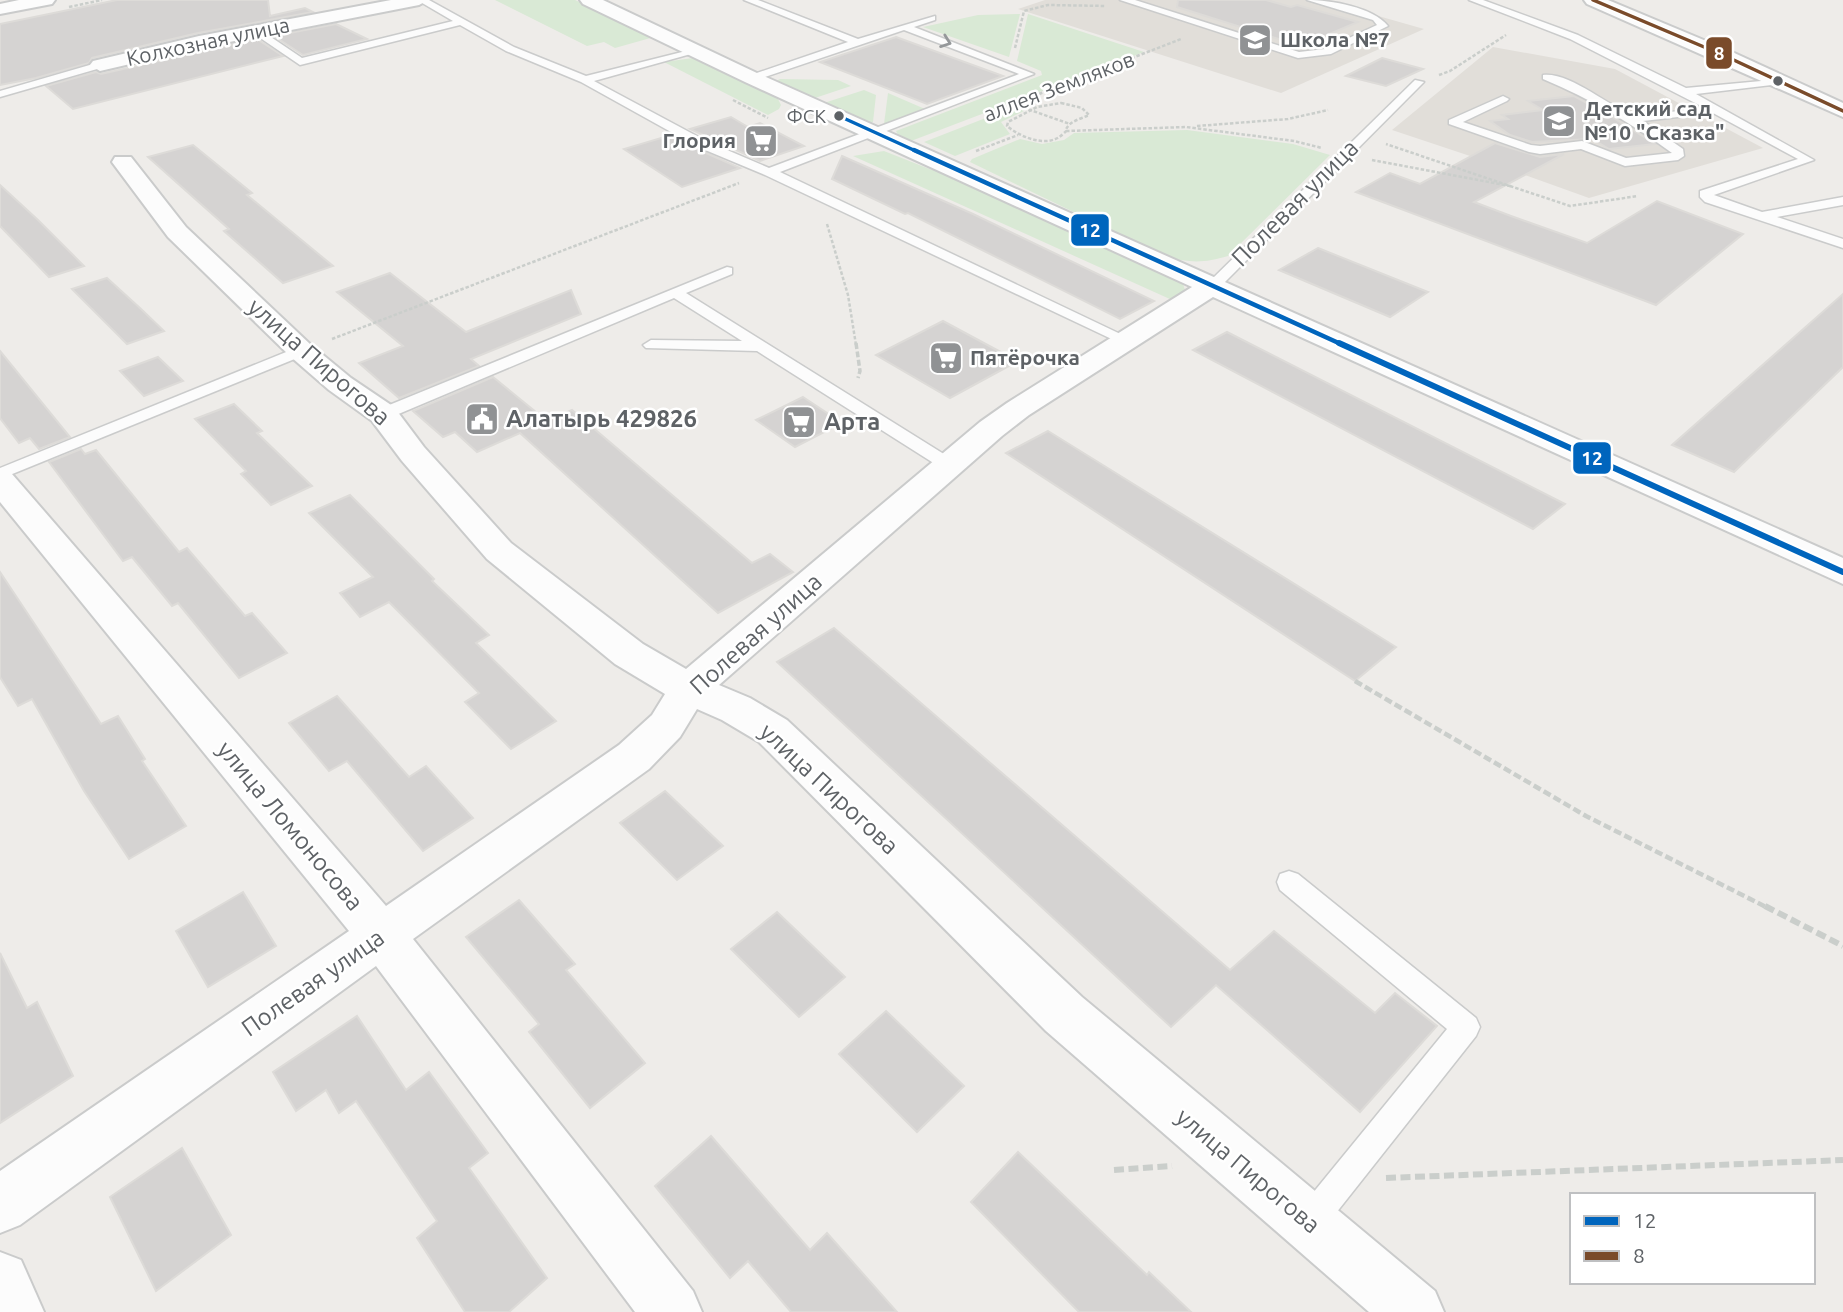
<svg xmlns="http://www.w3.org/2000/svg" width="1843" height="1312" font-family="Ubuntu,sans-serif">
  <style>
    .education { fill: #e1ded9 }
    .green { fill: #d9e9d5 }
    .building { fill: #d5d3d2; stroke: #dddbd8; stroke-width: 2 }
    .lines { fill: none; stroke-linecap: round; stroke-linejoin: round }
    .service-casing { stroke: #cacbcb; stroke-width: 3 }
    .minor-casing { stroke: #cacbcb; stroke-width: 4 }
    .tertiary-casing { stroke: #cacbcb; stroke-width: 4 }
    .path-far3 { stroke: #cacecb; stroke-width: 2.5; stroke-dasharray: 3.5 2; stroke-linecap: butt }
    .path-far2 { stroke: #cacecb; stroke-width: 3.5; stroke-dasharray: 6 2.5; stroke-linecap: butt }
    .path-far1 { stroke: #cacecb; stroke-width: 4.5; stroke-dasharray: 8 3.5; stroke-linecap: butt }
    .path { stroke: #cacecb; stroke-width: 6; stroke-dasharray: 10 4.5; stroke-linecap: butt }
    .service { fill: #fcfcfc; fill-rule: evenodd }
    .minor { fill: #fcfcfc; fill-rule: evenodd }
    .tertiary { fill: #fcfcfc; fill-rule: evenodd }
    .bus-1-far2-casing { stroke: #fff; stroke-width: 6 }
    .bus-1-far1-casing { stroke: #fff; stroke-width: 8 }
    .bus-1-casing { stroke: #fff; stroke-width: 10 }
    .bus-2-casing { stroke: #fff; stroke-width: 6 }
    .bus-1-far2 { stroke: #0065bd; stroke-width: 3.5 }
    .bus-1-far1 { stroke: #0065bd; stroke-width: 4.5 }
    .bus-1 { stroke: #0065bd; stroke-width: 6 }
    .bus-2 { stroke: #7a4b2a; stroke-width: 3.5 }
    .oneway { stroke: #95989a }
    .bus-dot { fill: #5e6266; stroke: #fff; stroke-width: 2.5 }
    .labels { text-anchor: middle; stroke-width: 5; stroke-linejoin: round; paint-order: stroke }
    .far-bus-label { font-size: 19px; fill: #5e6266; stroke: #fff; text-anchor: end }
    .far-poi-label { font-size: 21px; font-weight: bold; fill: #5e6266; stroke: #fff; text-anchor: start }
    .far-street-label { font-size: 21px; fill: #5e6266; stroke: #fff }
    .street-label { font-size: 24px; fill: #5e6266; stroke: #fff }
    .poi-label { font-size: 24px; font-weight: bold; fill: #5e6266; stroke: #fff; text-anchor: start }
    .line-badge { stroke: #fff; stroke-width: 2.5 }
    .badge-label { font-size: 19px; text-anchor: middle; font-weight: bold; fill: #fff }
  </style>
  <rect width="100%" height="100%" fill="#eeece9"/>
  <g class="education">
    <path d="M1045,0H1322L1424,29L1281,93L1018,9Z"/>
    <path d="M1493,47L1615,69L1763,148L1589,198L1525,175L1520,177L1467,159L1470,156L1392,130Z"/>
  </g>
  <g class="green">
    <path d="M495,0H575L654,37L615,48L604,42L587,46Z"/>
    <path d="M1020,14L1009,57L923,27L978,15Z"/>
    <path d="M1028,14L1144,52L911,141L898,135L896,131L1042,75L1041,71L1017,61Z"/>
    <path d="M693,58L702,59L776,95L781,105L779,109L768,115L664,62Z"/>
    <path d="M780,79L838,80L851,86L815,98L776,81Z"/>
    <path d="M864,90L876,95L873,122L867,124L824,103Z"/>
    <path d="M888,93L925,109L884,124Z"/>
    <path d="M1014,107L1024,111L1001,122L1010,134L955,156L924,142Z"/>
    <path d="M1187,130L1293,144L1330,155L1228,256C1205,263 1190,263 1167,257L970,162L972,159L1020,139L1042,144L1064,140L1074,133Z"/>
    <path d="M884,151L932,170H940L1182,281L1186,293L1172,300L853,156Z"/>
  </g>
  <g class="building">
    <path d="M117,0H268L270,16L305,8L313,12L198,33L92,58L89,63L36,78L0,85V24Z"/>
    <path d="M1178,0H1266L1291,7L1297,5L1358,22L1301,46L1177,7Z"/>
    <path d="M336,24L367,39L303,55L274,36Z"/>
    <path d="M896,37L1003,76L927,104L820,62Z"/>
    <path d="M257,39L283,56L73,109L46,86L96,72L101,74Z"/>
    <path d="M1382,58L1423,69L1386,86L1346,76Z"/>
    <path d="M1574,96L1609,115L1655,144L1609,149L1592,139L1532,142L1510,135L1490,121L1508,119L1502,115L1543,110L1528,101Z"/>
    <path d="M731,117L748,127L760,123L804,146L760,161L690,129Z"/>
    <path d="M671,135L697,149L740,168L682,187L624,149Z"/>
    <path d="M1495,143L1540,157L1564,154L1474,202L1511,216L1587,243L1657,201L1743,234L1656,305L1356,192L1390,173L1420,184Z"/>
    <path d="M193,145L252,193L247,195L333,266L283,283L224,231L229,229L148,157Z"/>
    <path d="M842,156L973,214L1154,301L1120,319L908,213L905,214L832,179Z"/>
    <path d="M0,185L38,220L84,266L49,277L0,226Z"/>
    <path d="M1318,248L1428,292L1390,317L1279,270Z"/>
    <path d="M390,273L466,332L571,290L581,314L471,359L479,366L399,398L359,363L403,346L337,292Z"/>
    <path d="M107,278L141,309L164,331L127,344L72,289Z"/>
    <path d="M1843,294V367L1734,472L1672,445Z"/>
    <path d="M943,321L995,349L1018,361L950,398L876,355Z"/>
    <path d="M1227,332L1565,504L1533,529L1193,350Z"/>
    <path d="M0,351L70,437L39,449L30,438L19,443L0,418Z"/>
    <path d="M158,357L183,381L144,396L120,371Z"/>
    <path d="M493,377L547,421L572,410L752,563L770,554L793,572L718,613L520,433L477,452L455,432L443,437L413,411Z"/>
    <path d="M803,397L842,423L795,447L756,420Z"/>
    <path d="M234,404L262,431L257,433L312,486L271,505L241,474L246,471L195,419Z"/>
    <path d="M1048,431L1396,647L1355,681L1006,453Z"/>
    <path d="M81,449L85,454L96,450L179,552L187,548L245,616L252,613L287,653L239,678L178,603L172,606L132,557L123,561L49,462Z"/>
    <path d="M350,495L434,579L432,581L489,635L476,643L556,721L511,749L465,702L479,693L389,602L360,617L340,593L373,577L309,513Z"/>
    <path d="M0,572L101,724L118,716L145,759L142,761L186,826L129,859L84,791L32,699L18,706L0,677Z"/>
    <path d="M834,628L1230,970L1274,931L1375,1013L1395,993L1437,1026L1360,1112L1216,985L1171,1027L777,662Z"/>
    <path d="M337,696L409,777L426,766L473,818L423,851L347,761L329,771L289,723Z"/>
    <path d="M665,791L723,846L677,880L620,823Z"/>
    <path d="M243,892L276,946L208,987L176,931Z"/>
    <path d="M519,900L575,964L566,970L645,1063L590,1108L529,1032L539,1024L466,937Z"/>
    <path d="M777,912L845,977L799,1017L731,949Z"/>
    <path d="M0,953L27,1008L37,1002L73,1076L0,1123Z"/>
    <path d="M886,1011L964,1086L917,1132L839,1054Z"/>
    <path d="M357,1016L406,1090L429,1072L488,1153L469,1168L547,1278L509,1312H465L417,1238L437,1221L356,1101L339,1113L326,1090L296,1111L273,1072Z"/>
    <path d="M711,1136L810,1250L827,1233L897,1312H791L748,1261L730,1278L655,1186Z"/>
    <path d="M182,1148L231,1235L156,1291L110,1197Z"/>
    <path d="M1018,1152L1147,1275L1149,1272L1191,1312H1079L971,1202Z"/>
  </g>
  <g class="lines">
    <g class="service-casing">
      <g id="service">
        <path d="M417,0H429L514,47L586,76L698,48V52L594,81L706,141L769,168L1019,74L904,30L756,80H748V76L848,42L744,0H758L858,39L935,16V20L914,27L1034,74L780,172L1133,340L1130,343H1120L765,175L698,147L581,82L506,51L460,25L300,65L250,31L259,29L302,58L453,21Z"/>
        <path d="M1120,0H1135L1299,52L1325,49L1377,25L1373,20L1307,0C1331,0 1373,7 1388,26L1331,54L1298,58Z"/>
        <path d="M1469,0H1483L1578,35L1686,88L1784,79L1785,81L1780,84L1696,94L1814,160L1714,195L1762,212L1843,197V205L1777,217L1843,239V248L1705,202L1700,197V191L1798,159L1713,113L1643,121L1683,149L1684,156L1678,160L1625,166L1581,149L1540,154L1529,152L1449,124V120L1503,96L1509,99L1507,101L1463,122L1531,145L1540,146L1582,141L1626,158L1672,153C1631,123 1591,99 1543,79V75C1571,72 1608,107 1632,114C1643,118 1689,109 1703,107L1570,39Z"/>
        <path d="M100,62L105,65L104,67L0,97V91Z"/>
        <path d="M1415,80L1424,82L1219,288H1209L1207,285L1209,282Z"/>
        <path d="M727,267L732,268V274L686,293L955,461L958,465L955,469H943L757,351L646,348L643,345L651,340L742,341L674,298L389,418L383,419L375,414L377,410Z"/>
        <path d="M301,346L307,348L309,351L307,354L0,479V468Z"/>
        <path d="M1289,871L1298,874L1476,1018L1480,1027L1476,1036L1321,1232L1310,1236L1299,1232L1295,1221L1299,1210L1447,1029L1280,890L1277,882L1280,874Z"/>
      </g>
    </g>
    <g class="minor-casing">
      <g id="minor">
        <path d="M391,0H428L419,5L199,48L100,71L90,65L93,61L199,36Z"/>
        <path d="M580,0H603L759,74L1843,558V584L1213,297L1029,415L1002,436L719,685L750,698L787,720L1082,997L1435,1291L1444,1312H1369L1046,1031L759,742L722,720L697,709L680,737L649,769L413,939L693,1291L702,1312H635L376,966L20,1225L0,1233V1171L349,931L0,502V471L12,474L386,906L619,745L652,715L665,694L615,664L487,559L402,461L372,421L329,390L291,357L168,237L112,162L115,157H131L186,227L311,345L351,378L394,407L424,447L511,543L643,644L686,669L980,422L1007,403L1192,287L745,82L583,4Z"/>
        <path d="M0,1252L21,1260L44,1312H0Z"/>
      </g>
    </g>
    <g class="tertiary-casing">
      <g id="tertiary">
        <path d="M19,0H55L52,4L0,14V4Z"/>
        <path d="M1584,0H1608L1730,51L1843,103V117L1587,4Z"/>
      </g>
    </g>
    <g class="path-far3">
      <path d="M69,7L102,0"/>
      <path d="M1015,48L1024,11L1048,5L1106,6"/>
      <path d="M1439,75L1450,71L1506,35"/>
      <path d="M1039,94L1181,39"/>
      <path d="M733,100L768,118"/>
      <path d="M1061,103L1082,108L1089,115C1083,118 1074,120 1069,125C1062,133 1071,127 1063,134C1048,149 1020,137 1007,126L1008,122L1037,107Z"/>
      <path d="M1013,104L1070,124"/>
      <path d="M1197,126L1288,119L1328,110"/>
      <path d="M1066,131L1186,127L1294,141L1322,148"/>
      <path d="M976,151L1018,135"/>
      <path d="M1372,160L1510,186L1386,144"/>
      <path d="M1510,186L1570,206L1638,196"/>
      <path d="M827,224L848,295L856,345"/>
      <path d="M332,339L739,183"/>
    </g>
    <path class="path-far2" d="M856,343L860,371L858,378"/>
    <path class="path-far1" d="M1355,681L1586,816L1768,908"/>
    <g class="path">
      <path d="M1765,906L1843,946"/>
      <path d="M1114,1170L1172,1166"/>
      <path d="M1386,1178L1843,1160"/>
    </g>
    <use href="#service" class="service"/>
    <use href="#minor" class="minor"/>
    <use href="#tertiary" class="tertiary"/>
    <g class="bus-1-far2-casing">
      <path id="bus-1-far2" d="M839,116L918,152"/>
    </g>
    <g class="bus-1-far1-casing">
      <path id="bus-1-far1" d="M914,150L1343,345"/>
    </g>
    <g class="bus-1-casing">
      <path id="bus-1" d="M1339,343L1843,572"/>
    </g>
    <g class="bus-2-casing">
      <path id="bus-2" d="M1593,0L1723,55L1843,111"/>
    </g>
    <use href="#bus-1-far2" class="bus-1-far2"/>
    <use href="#bus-1-far1" class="bus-1-far1"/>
    <use href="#bus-1" class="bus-1"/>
    <use href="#bus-2" class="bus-2"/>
  </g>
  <defs><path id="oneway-chevron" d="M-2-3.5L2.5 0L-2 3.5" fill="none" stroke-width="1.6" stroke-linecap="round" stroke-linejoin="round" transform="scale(1.75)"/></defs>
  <use class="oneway" href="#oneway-chevron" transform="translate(946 42) rotate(20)"/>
  <defs>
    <g id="school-square" transform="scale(1.75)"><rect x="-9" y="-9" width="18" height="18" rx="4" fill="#909294" stroke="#fff"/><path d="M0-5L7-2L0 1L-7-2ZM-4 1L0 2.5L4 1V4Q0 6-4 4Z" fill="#fff"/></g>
    <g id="supermarket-square" transform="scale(1.75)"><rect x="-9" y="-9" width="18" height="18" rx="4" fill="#909294" stroke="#fff"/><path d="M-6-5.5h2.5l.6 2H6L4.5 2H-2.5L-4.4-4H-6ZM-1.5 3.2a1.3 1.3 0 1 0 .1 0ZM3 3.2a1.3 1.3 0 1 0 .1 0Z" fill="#fff"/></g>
    <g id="civic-square" transform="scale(1.75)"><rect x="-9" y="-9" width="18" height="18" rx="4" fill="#909294" stroke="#fff"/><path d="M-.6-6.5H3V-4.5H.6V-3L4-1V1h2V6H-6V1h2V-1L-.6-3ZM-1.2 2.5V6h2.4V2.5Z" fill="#fff"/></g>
  </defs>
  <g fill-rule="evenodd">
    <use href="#school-square" x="1255" y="40"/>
    <use href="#school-square" x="1559" y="121"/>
    <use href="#supermarket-square" x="761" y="141"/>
    <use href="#supermarket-square" x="946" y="358"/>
    <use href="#civic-square" x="482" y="419"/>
    <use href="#supermarket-square" x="799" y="422"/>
  </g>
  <g class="bus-dot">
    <circle cx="1778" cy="81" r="6"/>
    <circle cx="839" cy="116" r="6"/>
  </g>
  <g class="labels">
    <g class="far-bus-label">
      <text x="826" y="123">ФСК</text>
    </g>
    <g class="far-poi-label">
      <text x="1280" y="47">Школа №7</text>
      <text x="1584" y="116">Детский сад<tspan x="1584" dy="24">№10 "Сказка"</tspan></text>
      <text x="736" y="148" text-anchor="end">Глория</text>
      <text x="970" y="365">Пятёрочка</text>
    </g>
    <g class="far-street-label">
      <text transform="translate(208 42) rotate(-12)" y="7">Колхозная улица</text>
      <text transform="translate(1059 87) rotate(-21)" y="7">аллея Земляков</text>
    </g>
    <g class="street-label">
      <text transform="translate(1295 203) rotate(-45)" y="8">Полевая улица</text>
      <text transform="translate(319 362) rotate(41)" y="8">улица Пирогова</text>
      <text transform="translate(756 634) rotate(-42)" y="8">Полевая улица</text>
      <text transform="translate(829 789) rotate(43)" y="8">улица Пирогова</text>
      <text transform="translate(290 826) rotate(50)" y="8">улица Ломоносова</text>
      <text transform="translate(313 983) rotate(-35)" y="8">Полевая улица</text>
      <text transform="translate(1248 1171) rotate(40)" y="8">улица Пирогова</text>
    </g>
    <g class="poi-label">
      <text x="506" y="427">Алатырь 429826</text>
      <text x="824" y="430">Арта</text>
    </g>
  </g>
  <g class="line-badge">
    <rect x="1705" y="36" width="28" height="34" rx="7" fill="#7a4b2a"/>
    <rect x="1070" y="213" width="40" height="34" rx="7" fill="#0065bd"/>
    <rect x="1572" y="441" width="40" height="34" rx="7" fill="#0065bd"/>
  </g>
  <g class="badge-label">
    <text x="1719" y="60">8</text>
    <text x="1090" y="237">12</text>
    <text x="1592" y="465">12</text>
  </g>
  <rect x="1570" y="1193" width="245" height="91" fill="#ffffff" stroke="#bfc0c2" stroke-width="2"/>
  <rect x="1584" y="1216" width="35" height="10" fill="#0065bd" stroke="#bfc0c2" stroke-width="2"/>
  <text x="1633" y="1228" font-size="21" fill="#5e6266">12</text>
  <rect x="1584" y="1251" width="35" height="10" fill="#7a4b2a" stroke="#bfc0c2" stroke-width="2"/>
  <text x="1633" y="1263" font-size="21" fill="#5e6266">8</text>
</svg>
